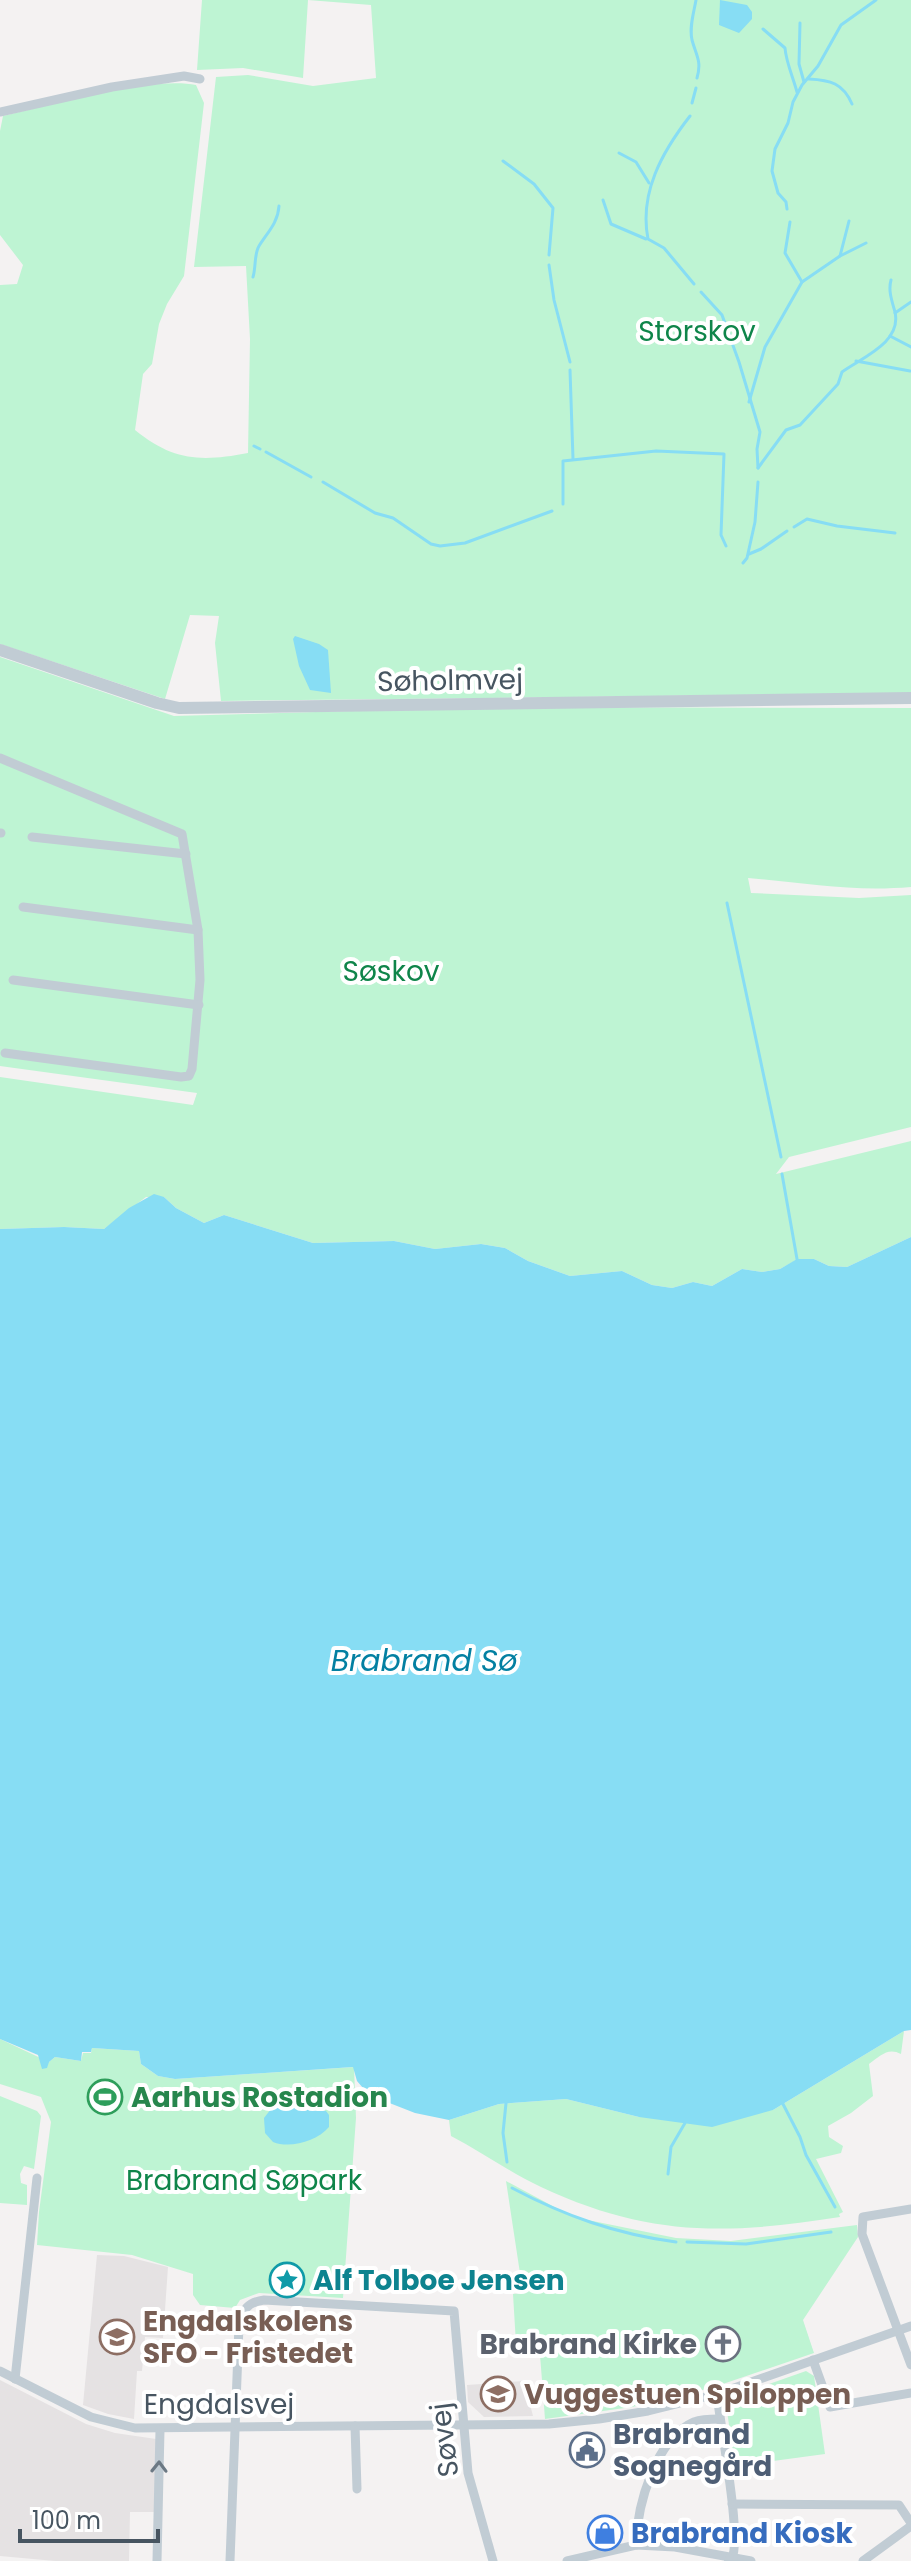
<svg xmlns="http://www.w3.org/2000/svg" width="911" height="2561" font-family="Poppins,sans-serif">
  <style>
    .education { fill: #e5e2e3 }
    .green { fill: #bef4d3 }
    .water { fill: #87ddf4 }
    .lines { fill: none; stroke-linecap: round; stroke-linejoin: round }
    .stream { stroke: #87ddf4; stroke-width: 3 }
    .minor { stroke: #c1ccd4; stroke-width: 9 }
    .tertiary { stroke: #c1ccd4; stroke-width: 12 }
    .oneway { stroke: #6c7984 }
    .labels { text-anchor: middle; stroke-width: 8; stroke-linejoin: round; paint-order: stroke }
    .park-label { font-size: 28px; fill: #0f854a; stroke: #fff }
    .street-label { font-size: 28px; fill: #475561; stroke: #fff }
    .leisure-label { font-size: 28px; font-weight: bold; fill: #27864d; stroke: #fff; text-anchor: start }
    .culture-label { font-size: 28px; font-weight: bold; fill: #0d838f; stroke: #fff; text-anchor: start }
    .education-label { font-size: 28px; font-weight: bold; fill: #785e54; stroke: #fff; text-anchor: start }
    .worship-label { font-size: 28px; font-weight: bold; fill: #5b616d; stroke: #fff; text-anchor: end }
    .service-label { font-size: 28px; font-weight: bold; fill: #4e5e75; stroke: #fff; text-anchor: start }
    .shop-label { font-size: 28px; font-weight: bold; fill: #366cbe; stroke: #fff; text-anchor: start }
    .water-label { font-size: 30px; font-style: italic; fill: #0380a2; stroke: #fff }
  </style>
  <rect width="100%" height="100%" fill="#f4f2f2"/>
  <g class="education">
    <path d="M97,2255L124,2256L168,2267L163,2338L145,2337L142,2371H137L134,2419L108,2414L83,2405Z"/>
    <path d="M0,2380L86,2424L115,2433L163,2440L160,2512H130L129,2561H55L0,2556Z"/>
    <path d="M524,2381L533,2416L484,2417L468,2402L467,2385Z"/>
  </g>
  <g class="green">
    <path d="M202,0H911V693L221,701L215,643L219,616L190,615L165,699L0,644V285L17,284L23,265L0,235V131L3,116C51,105 151,76 196,85L204,103L184,276L167,304L159,324L152,364L143,374L135,430C173,461 201,462 248,453L250,339L246,266L194,267L216,77L248,75L313,86L376,78L371,5L308,0L303,78L243,68L197,70Z"/>
    <path d="M0,657L174,716L492,707L911,708V887C853,892 804,883 748,878L751,893L859,898L911,895V1127L789,1157L776,1174L911,1141V1237L847,1267L829,1266L814,1259H798L780,1269L762,1272L742,1269L712,1286L693,1282L672,1288L652,1285L622,1271L570,1276L528,1261L505,1248L481,1244L435,1249L394,1241L313,1243L224,1215L204,1223L176,1208L164,1197H146L104,1229L64,1227L0,1229V1077L193,1105L197,1093L0,1066Z"/>
    <path d="M904,2031L901,2054C888,2047 880,2056 869,2064L873,2096L851,2113L828,2126L829,2137L843,2146L841,2153L816,2159L843,2212L839,2214L840,2217C726,2235 648,2237 541,2187C509,2172 482,2152 451,2136L449,2120L499,2104L566,2099L639,2117L773,2110Z"/>
    <path d="M0,2039L49,2062L55,2057L81,2061L83,2053H91L92,2048L139,2051L141,2064L158,2076L175,2079L354,2067L356,2118L343,2298L259,2293L240,2300L235,2308L200,2305L193,2295V2274L132,2255L37,2245L39,2212L51,2122L41,2097L0,2084Z"/>
    <path d="M0,2096L37,2111L41,2116L34,2169L24,2166L20,2174L21,2183L27,2185V2205L0,2203Z"/>
    <path d="M506,2181L573,2217L676,2238L731,2241L857,2225L858,2237L803,2320L814,2353L711,2388L632,2407L545,2419L539,2342L516,2344L513,2294L523,2293Z"/>
    <path d="M806,2371L814,2376L825,2454L735,2466L727,2411L735,2396Z"/>
  </g>
  <g class="water">
    <path d="M720,0L747,5L752,12V19L739,33L719,25Z"/>
    <path d="M295,636L319,644L328,650L331,693L310,690L299,666L293,639Z"/>
    <path d="M154,1194L164,1197L176,1208L204,1223L224,1215L313,1243L394,1241L435,1249L481,1244L505,1248L528,1261L570,1276L622,1271L652,1285L672,1288L693,1282L712,1286L742,1269L762,1272L780,1269L797,1259H814L829,1266L847,1267L911,1237V2030L904,2031L773,2110L712,2127L639,2117L566,2099L499,2104L449,2120L415,2113L369,2095L357,2081L353,2067L175,2079L158,2076L141,2064L139,2051L92,2048L91,2052H82L81,2061L55,2057L49,2062L47,2068L42,2069L38,2055L0,2039V1229L64,1227L104,1229L129,1208Z"/>
    <path d="M289,2106L326,2111L329,2115V2127C317,2141 290,2149 273,2142L265,2133L264,2118L271,2109Z"/>
  </g>
  <g class="lines">
    <g class="stream">
      <path d="M696,0C694,12 689,27 692,40C696,55 702,61 697,78"/>
      <path d="M800,23L799,64L804,82"/>
      <path d="M763,29L785,48C786,62 793,77 797,92"/>
      <path d="M809,79C830,80 843,83 852,104"/>
      <path d="M692,103L696,88"/>
      <path d="M690,116C662,152 639,193 648,239L664,248L694,284"/>
      <path d="M619,153L636,162L649,183"/>
      <path d="M503,161L534,184L553,208L549,255"/>
      <path d="M603,200L611,224L646,239"/>
      <path d="M787,209L786,202L778,193L772,171L775,149L788,123L793,102L802,85L818,66L841,25L876,0"/>
      <path d="M840,256L849,221"/>
      <path d="M549,265L554,300L570,362"/>
      <path d="M253,277C256,268 254,254 259,246C267,233 278,223 279,206"/>
      <path d="M802,282L840,256L866,243"/>
      <path d="M701,292L722,315L739,362L760,432L757,449L758,468"/>
      <path d="M895,313L911,302"/>
      <path d="M890,336L911,347"/>
      <path d="M856,361L910,371"/>
      <path d="M570,370L573,459"/>
      <path d="M749,402L765,347L802,282L785,253L790,222"/>
      <path d="M254,446L260,449"/>
      <path d="M266,452L311,477"/>
      <path d="M758,468L786,430L800,425L838,384L842,372C861,358 902,343 895,312C892,301 888,291 891,280"/>
      <path d="M323,482L375,513L393,518L431,544L440,546L465,543L552,511"/>
      <path d="M563,504V461L656,451L724,454L721,535L726,546"/>
      <path d="M794,527L807,519L837,526L895,533"/>
      <path d="M749,554L761,549L787,531"/>
      <path d="M743,563L747,558L755,522L758,482"/>
      <path d="M727,903L781,1157"/>
      <path d="M782,1174L797,1259"/>
      <path d="M506,2103L503,2133L507,2162"/>
      <path d="M783,2104L800,2137L806,2155L835,2207"/>
      <path d="M668,2174L671,2147L685,2123"/>
      <path d="M512,2188C565,2216 616,2234 676,2242"/>
      <path d="M687,2242L746,2244L831,2232"/>
    </g>
    <g class="minor">
      <path d="M0,112L112,87L184,76L200,79"/>
      <path d="M0,758L182,834L198,930L200,980L192,1069L189,1076L181,1077L5,1053"/>
      <path d="M0,833H1"/>
      <path d="M32,837L186,854"/>
      <path d="M23,907L198,930"/>
      <path d="M13,980L199,1005"/>
      <path d="M911,2209L863,2217L862,2234L911,2365"/>
      <path d="M813,2360L830,2407L911,2393"/>
      <path d="M0,2371L91,2417L135,2428L549,2424L599,2419L648,2411L717,2394L911,2326"/>
      <path d="M15,2379L37,2178"/>
      <path d="M717,2394C720,2425 742,2536 732,2558"/>
      <path d="M355,2426L357,2489"/>
      <path d="M732,2504L899,2505L911,2523"/>
      <path d="M636,2545C637,2506 655,2439 694,2422C702,2419 711,2419 719,2419"/>
      <path d="M157,2561L160,2430"/>
      <path d="M230,2561L239,2325C242,2310 248,2302 264,2300L454,2311L468,2473L493,2561"/>
      <path d="M567,2561L636,2545L675,2547L751,2561"/>
      <path d="M863,2561L911,2526"/>
    </g>
    <g class="tertiary">
      <path d="M0,650L157,703L179,708L911,698"/>
      <path d="M730,2561L732,2558"/>
    </g>
  </g>
  <defs><path id="oneway-chevron" d="M-2-3.5L2.5 0L-2 3.5" fill="none" stroke-width="1.6" stroke-linecap="round" stroke-linejoin="round" transform="scale(2)"/></defs>
  <use class="oneway" href="#oneway-chevron" transform="translate(159 2467) rotate(-89)"/>
  <defs>
    <g id="stadium-ring" transform="scale(1.8)"><circle r="9.5" fill="#fff" stroke="#2e9e5b" stroke-width="1.5"/><path d="M0-5a6.5 5 0 1 0 0 10a6.5 5 0 1 0 0-10ZM-3.5-1.8h7v3.6h-7Z" fill="#2e9e5b"/></g>
    <g id="sight-ring" transform="scale(1.8)"><circle r="9.5" fill="#fff" stroke="#0f9aa8" stroke-width="1.5"/><path d="M0-6L1.8-2.2L6-1.7L2.9 1.2L3.7 5.4L0 3.3L-3.7 5.4L-2.9 1.2L-6-1.7L-1.8-2.2Z" fill="#0f9aa8"/></g>
    <g id="school-ring" transform="scale(1.8)"><circle r="9.5" fill="#fff" stroke="#8d6e63" stroke-width="1.5"/><path d="M0-5L7-2L0 1L-7-2ZM-4 1L0 2.5L4 1V4Q0 6-4 4Z" fill="#8d6e63"/></g>
    <g id="church-ring" transform="scale(1.8)"><circle r="9.5" fill="#fff" stroke="#6b7280" stroke-width="1.5"/><path d="M-1.2-6h2.4v3.5h3.3v2.4h-3.3V6h-2.4V-.1h-3.3v-2.4h3.3Z" fill="#6b7280"/></g>
    <g id="civic-ring" transform="scale(1.8)"><circle r="9.5" fill="#fff" stroke="#5c6f8a" stroke-width="1.5"/><path d="M-.6-6.5H3V-4.5H.6V-3L4-1V1h2V6H-6V1h2V-1L-.6-3ZM-1.2 2.5V6h2.4V2.5Z" fill="#5c6f8a"/></g>
    <g id="shop-ring" transform="scale(1.8)"><circle r="9.5" fill="#fff" stroke="#3f7fe0" stroke-width="1.5"/><path d="M-5-2.5h2.3a2.7 3.5 0 0 1 5.4 0H5L5.5 6h-11ZM-1.5-2.5h3a1.5 2.3 0 0 0-3 0Z" fill="#3f7fe0"/></g>
  </defs>
  <g fill-rule="evenodd">
    <use href="#stadium-ring" x="105" y="2097"/>
    <use href="#sight-ring" x="287" y="2280"/>
    <use href="#school-ring" x="117" y="2337"/>
    <use href="#church-ring" x="723" y="2344"/>
    <use href="#school-ring" x="498" y="2394"/>
    <use href="#civic-ring" x="587" y="2450"/>
    <use href="#shop-ring" x="605" y="2533"/>
  </g>
  <g class="labels">
    <g class="park-label">
      <text x="697" y="341">Storskov</text>
      <text x="391" y="981">Søskov</text>
      <text x="244" y="2190">Brabrand Søpark</text>
    </g>
    <g class="street-label">
      <text transform="translate(450 680) rotate(-1)" y="10">Søholmvej</text>
      <text x="219" y="2414">Engdalsvej</text>
      <text transform="translate(444 2440) rotate(-97)" y="10">Søvej</text>
    </g>
    <g class="leisure-label">
      <text x="131" y="2107">Aarhus Rostadion</text>
    </g>
    <g class="culture-label">
      <text x="313" y="2290">Alf Tolboe Jensen</text>
    </g>
    <g class="education-label">
      <text x="143" y="2331">Engdalskolens<tspan x="143" dy="32">SFO - Fristedet</tspan></text>
      <text x="524" y="2404">Vuggestuen Spiloppen</text>
    </g>
    <g class="worship-label">
      <text x="697" y="2354">Brabrand Kirke</text>
    </g>
    <g class="service-label">
      <text x="613" y="2444">Brabrand<tspan x="613" dy="32">Sognegård</tspan></text>
    </g>
    <g class="shop-label">
      <text x="631" y="2543">Brabrand Kiosk</text>
    </g>
    <g class="water-label">
      <text x="424" y="1671">Brabrand Sø</text>
    </g>
  </g>
  <path d="M20 2529v12h138v-12" fill="none" stroke="#475561" stroke-width="4"/>
  <text x="32" y="2529" font-size="24" fill="#475561" stroke="#ffffff" stroke-width="6" paint-order="stroke">100 m</text>
</svg>
